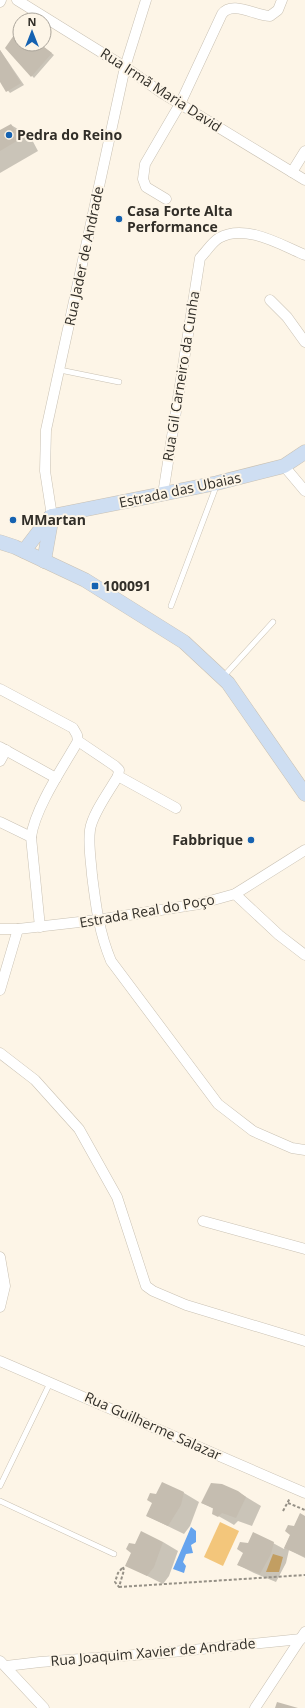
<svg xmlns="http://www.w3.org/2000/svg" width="305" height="1708" font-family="'Open Sans',sans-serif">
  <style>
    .green { fill: #f3c67b }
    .water { fill: #66a4ee }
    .shadow { fill: #0003 }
    .building { fill: #c5bdb0 }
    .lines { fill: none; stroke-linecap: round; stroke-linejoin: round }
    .service-casing { stroke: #c9c1b3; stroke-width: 6 }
    .minor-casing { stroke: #c9c1b3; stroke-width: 11 }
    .secondary-casing { stroke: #c9c1b3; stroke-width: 15 }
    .path { stroke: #959086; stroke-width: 2; stroke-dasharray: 3 2; stroke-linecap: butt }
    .service { stroke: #fff; stroke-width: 5 }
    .minor { stroke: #fff; stroke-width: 10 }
    .secondary { stroke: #cedef2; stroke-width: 14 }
    .poi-dot { fill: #1562b1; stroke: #fdf5e7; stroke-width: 1.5 }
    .labels { text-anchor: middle; stroke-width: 4; stroke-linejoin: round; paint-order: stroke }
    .street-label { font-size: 14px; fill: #312e28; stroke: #fdf5e7 }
    .poi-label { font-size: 14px; font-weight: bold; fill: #312e28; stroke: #fdf5e7; text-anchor: start }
  </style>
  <rect width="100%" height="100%" fill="#fdf5e7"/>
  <g class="green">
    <path d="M220,1522L239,1531L223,1566L204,1557Z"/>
    <path d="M273,1554L283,1557L279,1572H266Z"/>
  </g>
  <path class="water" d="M191,1527L196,1531V1542L191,1545L193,1553L186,1554L183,1562L186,1566L184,1573L173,1569Z"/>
  <g class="shadow">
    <path d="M19,29L20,44H40L54,55L34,78L6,48Z"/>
    <path d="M0,50L24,85L10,93L0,81Z"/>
    <path d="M11,125L30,136L38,151L0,173V132Z"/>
    <path d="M238,1492L261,1506L252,1526L238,1521L234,1525L229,1522L213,1513L214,1509L202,1503Z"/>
    <path d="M184,1493L199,1502L190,1526L184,1534L147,1516L157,1496Z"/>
    <path d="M305,1517V1558L289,1550L286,1563L276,1582L254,1573L238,1565L273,1543L284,1549L294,1527Z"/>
    <path d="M163,1542L178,1551L169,1576L163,1584L126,1565L135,1545Z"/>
  </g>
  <g class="building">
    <path d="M19,28L20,44H40L52,53L31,77L5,48Z"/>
    <path d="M0,50L21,83L6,92L0,82Z"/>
    <path d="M11,124L20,139L0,151V130Z"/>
    <path d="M162,1482L184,1492L181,1505L168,1526L146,1516L152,1503L147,1500L150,1493L156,1494Z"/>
    <path d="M211,1483L222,1484L238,1491L246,1497L236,1518L222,1513L218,1517L212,1514L213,1508L201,1503Z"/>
    <path d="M300,1513L305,1516V1557L284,1548L290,1535L285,1531L288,1525L294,1526Z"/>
    <path d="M141,1531L163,1542L154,1567L147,1576L125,1566L131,1553L126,1549L129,1543L135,1544Z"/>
    <path d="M253,1532L274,1542L271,1554L260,1574L237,1565L243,1553L237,1549L240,1542L248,1543Z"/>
    <path d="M277,1702L298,1708H275Z"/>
  </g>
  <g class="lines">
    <g class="service-casing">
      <g id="service">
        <path d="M60,370L119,382"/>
        <path d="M171,606L217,484"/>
        <path d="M223,677L273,622"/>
        <path d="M0,1486L50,1383"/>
        <path d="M0,1501L114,1554"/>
      </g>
    </g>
    <g class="minor-casing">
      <g id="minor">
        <path d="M17,0L125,67L162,93L305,180"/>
        <path d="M0,2L1,0"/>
        <path d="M292,172L305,151"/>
        <path d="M166,199L146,187L143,179L145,164L180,104L222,14C232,0 256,16 270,16L278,10L282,0"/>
        <path d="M270,300L287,317L305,342"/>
        <path d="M284,466L305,491"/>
        <path d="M163,494L200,258C206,252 212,242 219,238C245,223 281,245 305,255"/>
        <path d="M52,516L45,471L46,430L125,67L146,0"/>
        <path d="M0,689L73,728L77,735L78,741L115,766L119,770L118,776L176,808"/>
        <path d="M0,747L56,778"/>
        <path d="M0,761L6,750"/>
        <path d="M118,776C110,790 92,814 90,830C88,844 91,861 92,875C96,907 99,932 111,961L218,1104L253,1131L292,1148L305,1150"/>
        <path d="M0,822L31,837L40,927"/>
        <path d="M31,837C35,808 63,767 78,741"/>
        <path d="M235,894L279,935L305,955"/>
        <path d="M0,929H18L97,920L199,904L235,894L305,850"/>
        <path d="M0,990L18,929"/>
        <path d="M0,1053L35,1080L79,1129L117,1197L146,1286L153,1291L186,1305L305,1341"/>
        <path d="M203,1221L305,1249"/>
        <path d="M0,1257L5,1286L0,1307"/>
        <path d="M0,1361L305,1493"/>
        <path d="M0,1661L44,1708"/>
        <path d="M6,1666L40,1662L162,1653L301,1639"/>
        <path d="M255,1708L305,1632"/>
      </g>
    </g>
    <g class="secondary-casing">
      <g id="secondary">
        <path d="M52,516L217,483L284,466L305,452"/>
        <path d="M0,542L15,547L85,580L184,642L228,683L305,794"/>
        <path d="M24,551L50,517"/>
        <path d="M44,561L52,516"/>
      </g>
    </g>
    <g class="path">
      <path d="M288,1503L305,1510"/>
      <path d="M283,1511L290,1498"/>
      <path d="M123,1567L124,1570L119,1587L115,1582L118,1573Z"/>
      <path d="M119,1587L305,1575"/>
    </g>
    <use href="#service" class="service"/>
    <use href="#minor" class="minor"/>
    <use href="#secondary" class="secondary"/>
  </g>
  <g class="poi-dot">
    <circle cx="9" cy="135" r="4"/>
    <circle cx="119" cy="219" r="4"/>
    <circle cx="13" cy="520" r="4"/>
    <rect x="91" y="582" width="8" height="8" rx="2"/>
    <circle cx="251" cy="840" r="4"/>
  </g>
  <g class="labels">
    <g class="street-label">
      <text transform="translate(161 90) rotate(33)" y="5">Rua Irmã Maria David</text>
      <text transform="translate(84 256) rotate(-78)" y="5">Rua Jader de Andrade</text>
      <text transform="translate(181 376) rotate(-81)" y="5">Rua Gil Carneiro da Cunha</text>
      <text transform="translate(180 490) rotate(-12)" y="5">Estrada das Ubaias</text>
      <text transform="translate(147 911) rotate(-10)" y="5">Estrada Real do Poço</text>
      <text transform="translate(153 1426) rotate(24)" y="5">Rua Guilherme Salazar</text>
      <text transform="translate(153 1652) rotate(-5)" y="5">Rua Joaquim Xavier de Andrade</text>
    </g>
    <g class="poi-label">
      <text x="17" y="140">Pedra do Reino</text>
      <text x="127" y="216">Casa Forte Alta<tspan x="127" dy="16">Performance</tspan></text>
      <text x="21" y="525">MMartan</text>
      <text x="103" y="591">100091</text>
      <text x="243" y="845" text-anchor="end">Fabbrique</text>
    </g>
  </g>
  <g transform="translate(32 32)"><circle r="19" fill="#fdf5e7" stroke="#aba59b"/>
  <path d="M0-3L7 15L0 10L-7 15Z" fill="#1562b1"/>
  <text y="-6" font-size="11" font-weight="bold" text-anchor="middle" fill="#312e28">N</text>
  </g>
</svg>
